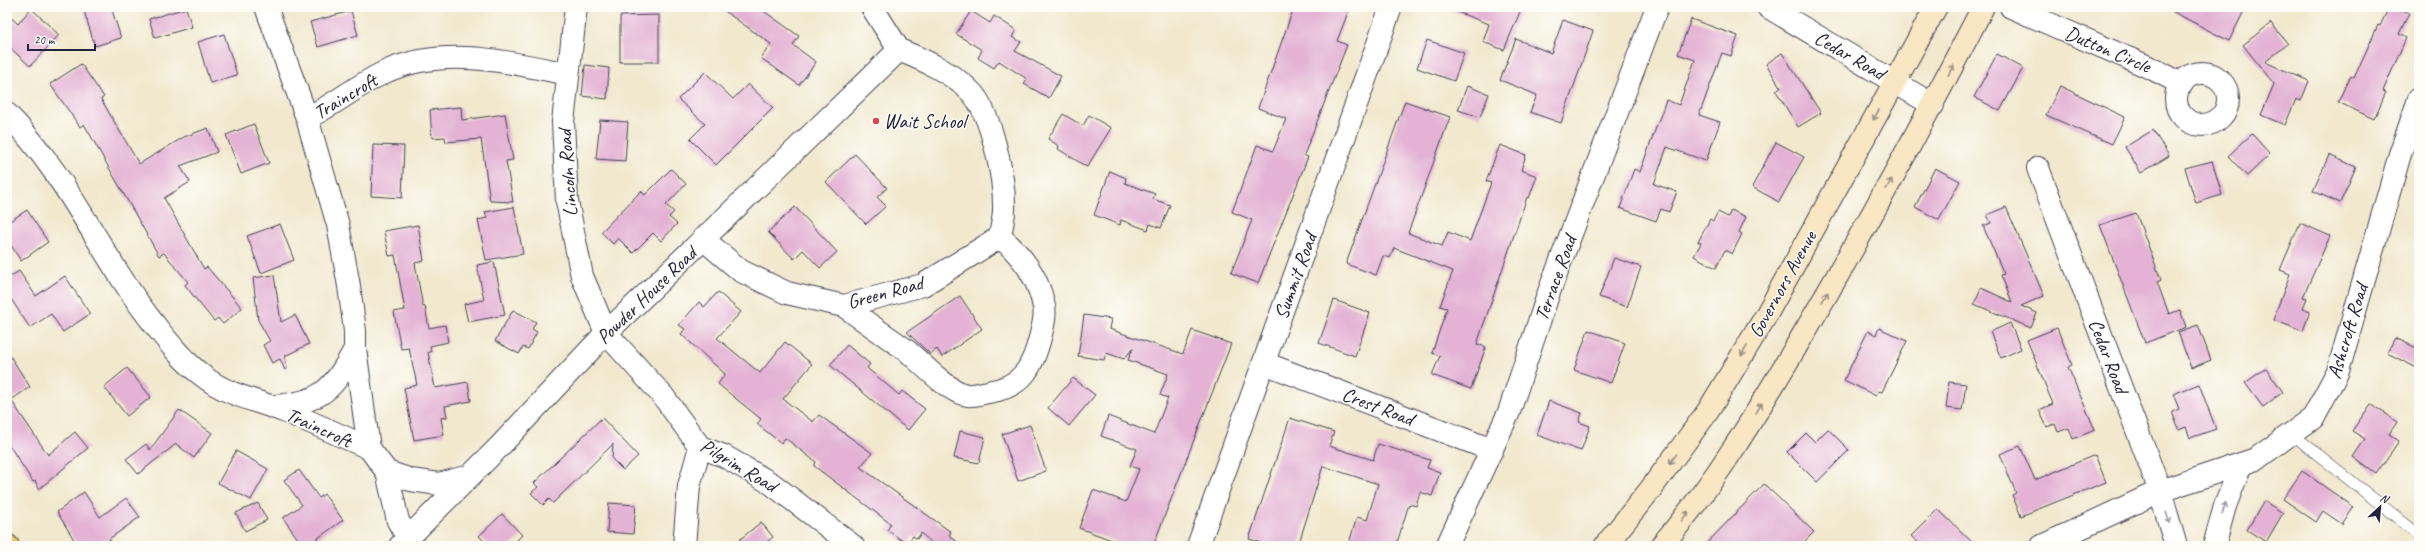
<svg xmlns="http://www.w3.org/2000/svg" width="2426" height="553" font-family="Caveat,sans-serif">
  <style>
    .building { fill: #e3b2d4 }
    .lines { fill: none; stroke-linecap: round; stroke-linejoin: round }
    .lane-casing { stroke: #414051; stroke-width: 12 }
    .street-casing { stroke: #414051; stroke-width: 24 }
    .secondary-casing { stroke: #414051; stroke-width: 24 }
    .primary-casing { stroke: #414051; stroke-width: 24 }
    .lane { stroke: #fff; stroke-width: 11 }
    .street { stroke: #fff; stroke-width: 22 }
    .secondary { stroke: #f9e7c3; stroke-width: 22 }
    .primary { stroke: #efc469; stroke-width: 22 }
    .oneway { stroke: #988e86 }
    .oneway2 { stroke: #9c9ca7 }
    .poi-dot { fill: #d1495b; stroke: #fdfcf7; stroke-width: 1.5 }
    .labels { text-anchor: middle; stroke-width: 3; stroke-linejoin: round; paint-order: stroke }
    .street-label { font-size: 20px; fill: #22223b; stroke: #fdfcf7 }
    .poi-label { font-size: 20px; fill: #22223b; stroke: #fdfcf7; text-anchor: start }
  </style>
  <rect width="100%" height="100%" fill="#fdfcf7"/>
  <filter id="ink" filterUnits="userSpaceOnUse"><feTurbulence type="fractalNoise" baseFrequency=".025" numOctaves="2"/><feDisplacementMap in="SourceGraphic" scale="8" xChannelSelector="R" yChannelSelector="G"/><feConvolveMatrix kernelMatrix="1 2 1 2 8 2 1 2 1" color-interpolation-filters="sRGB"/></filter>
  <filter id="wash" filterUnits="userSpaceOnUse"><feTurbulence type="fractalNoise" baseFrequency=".012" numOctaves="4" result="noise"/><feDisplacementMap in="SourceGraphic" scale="16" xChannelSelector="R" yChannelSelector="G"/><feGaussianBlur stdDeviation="0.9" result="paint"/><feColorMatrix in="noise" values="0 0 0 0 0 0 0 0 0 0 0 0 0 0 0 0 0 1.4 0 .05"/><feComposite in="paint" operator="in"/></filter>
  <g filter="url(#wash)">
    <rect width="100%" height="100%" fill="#f1e8ce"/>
    <g id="blocks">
      <g class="building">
        <path d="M96,7H111L121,38L95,46L84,11Z"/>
        <path d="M719,7H758L799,36L793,45L816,62L799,85L761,58L771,44Z"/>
        <path d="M1294,7H1350L1337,41L1347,45L1304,155L1308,157L1258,283L1231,273L1252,220L1232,212L1257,145L1273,151L1286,119L1258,108Z"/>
        <path d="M1450,7H1522L1504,50L1483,42L1489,24L1449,9Z"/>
        <path d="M2164,7H2246L2229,41Z"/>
        <path d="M2389,7H2397L2409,13L2399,34L2406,38L2383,91L2386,92L2374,119L2338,102L2350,76L2354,78L2378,25L2380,26Z"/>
        <path d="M31,8L59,35L30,66L7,45V14L18,24Z"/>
        <path d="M186,8L192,27L155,38L149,19Z"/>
        <path d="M351,11L358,35L318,47L310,22Z"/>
        <path d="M971,11L990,23L994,16L1016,30L1012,37L1021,42L1015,51L1061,76L1049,98L1024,84L1027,79L999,61L994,68L978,58L982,50L956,34Z"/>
        <path d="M659,15V62H620V16Z"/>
        <path d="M1691,19L1738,36L1731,56L1722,53L1699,115L1720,122L1706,161L1667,147L1654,184L1677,192L1669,212L1661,209L1656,221L1620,208L1634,169L1640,172L1666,100L1679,105L1695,60L1678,54Z"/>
        <path d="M1563,20L1593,31L1561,123L1530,112L1537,95L1500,80L1516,39L1551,53Z"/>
        <path d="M2271,23L2288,44L2265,62L2309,81L2301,101L2296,99L2285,125L2261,115L2274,84L2243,45Z"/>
        <path d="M224,34L237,75L210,83L198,42Z"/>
        <path d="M1427,40L1464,53L1454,81L1417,68Z"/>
        <path d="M1782,53L1821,113L1798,127L1776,91L1781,88L1766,64Z"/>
        <path d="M1997,54L2023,68L2000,111L1974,97Z"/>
        <path d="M81,64L104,97L101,99L139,164L184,137L208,128L217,152L180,166L190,182L164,198L204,269L207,267L242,308L223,324L218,318L214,321L195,298L185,285L188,282L164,253L159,256L84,124L80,127L50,84Z"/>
        <path d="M585,65L609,68L607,99L582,96Z"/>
        <path d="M705,72L733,99L748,84L773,108L716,165L690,139L705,124L678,99Z"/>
        <path d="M1467,86L1489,94L1480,117L1458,110Z"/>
        <path d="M2060,86L2125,117L2112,144L2046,115Z"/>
        <path d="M1405,101L1450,117L1408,233L1442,246L1448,232L1470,241L1491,183L1486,181L1500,145L1526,155L1521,170L1537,176L1529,198L1527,197L1477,344L1486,347L1471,389L1432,375L1440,356L1432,353L1447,308L1440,306L1453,271L1394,248L1390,258L1383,256L1376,275L1346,264Z"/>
        <path d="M461,107L462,120L505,114L513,160L506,161L513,202L490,201L481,139L446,142L445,137L432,138L430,110Z"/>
        <path d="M1063,114L1083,126L1089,115L1111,128L1087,167L1058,149L1059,146L1048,139Z"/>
        <path d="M600,120L628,122L625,161L596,159Z"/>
        <path d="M254,124L269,163L241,174L226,135Z"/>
        <path d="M2153,130L2169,156L2141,173L2125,147Z"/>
        <path d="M2252,134L2270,154L2247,176L2228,156Z"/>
        <path d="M1776,142L1804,157L1779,202L1752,187Z"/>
        <path d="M373,145L404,146L402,198L371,196Z"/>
        <path d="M855,154L887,188L877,197L886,206L866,224L826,182Z"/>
        <path d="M2329,155L2356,167L2340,203L2313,191Z"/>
        <path d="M2212,161L2222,195L2196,203L2185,168Z"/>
        <path d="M1935,168L1960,181L1939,220L1915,207Z"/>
        <path d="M671,169L686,184L666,205L674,212L669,217L677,224L661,241L653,233L633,253L618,238L613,244L601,232L641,191L645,195Z"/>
        <path d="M1110,171L1126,178L1125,183L1155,194L1153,199L1170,205L1161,228L1150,224L1148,230L1121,220L1120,225L1094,215Z"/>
        <path d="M514,207L523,254L486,260L478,220L487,218L485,212Z"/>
        <path d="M795,207L837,252L820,268L803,250L794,259L768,232Z"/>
        <path d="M2006,207L2044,296L2021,306L2037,313L2031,328L1974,304L1981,288L2012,302L2001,275L2004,274L1983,226L1991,223L1987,215Z"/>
        <path d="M27,210L48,242L21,261L7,239V223Z"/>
        <path d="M1731,210L1746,217L1739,232L1742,234L1732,254L1725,250L1716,268L1694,256L1701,243L1698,242L1710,219L1713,221L1718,212L1728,217Z"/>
        <path d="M2136,213L2161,280L2157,282L2169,314L2180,310L2186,327L2145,343L2100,225Z"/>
        <path d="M2300,223L2330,236L2303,297L2307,298L2303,308L2310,311L2303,331L2273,320L2290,274L2280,270Z"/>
        <path d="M280,224L294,260L261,273L247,236Z"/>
        <path d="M418,225L424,261L415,263L423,307L425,306L429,328L445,325L448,342L430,346L431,352H428L435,388L468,382L471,401L445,406L447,417L441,418L444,435L414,440L404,388L417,385L409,348L401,349L394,312L405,310L395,255L389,256L384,231Z"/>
        <path d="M1614,258L1641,267L1627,307L1599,297Z"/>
        <path d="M494,262L505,315L468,322L464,304L484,300L477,265Z"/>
        <path d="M19,271L36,296L65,276L90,314L63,332L51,314L30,328L7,293V279Z"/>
        <path d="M274,275L281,322L295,315L309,344L285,356L287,369L285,370L280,359L272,363L263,345L270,341L258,320L253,278Z"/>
        <path d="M718,292L741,312L717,338L760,373L785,342L812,364L783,399L813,422L819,415L872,453L860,467L951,532L949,535L962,546H935L921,533L917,539L913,536L907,544L887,530L891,524L814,466L816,462L785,438L781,443L757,424L761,419L718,384L725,374L681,334L685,329L679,325L699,302L704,307Z"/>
        <path d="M960,296L982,329L942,357L937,349L930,354L907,332Z"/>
        <path d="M1334,300L1370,313L1355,356L1319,343Z"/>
        <path d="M513,310L536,322L532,329L537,332L528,349L523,347L519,354L495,341Z"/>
        <path d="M1084,315L1111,319L1109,329L1183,354L1192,330L1231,344L1153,546H1128L1079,528L1093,490L1126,502L1139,469L1130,466L1137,449L1101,436L1108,416L1154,434L1168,398L1160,395L1168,374L1128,360L1133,348L1124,359L1106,353L1104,360L1078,356Z"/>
        <path d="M2010,323L2021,349L2001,358L1990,332Z"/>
        <path d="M2198,325L2211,360L2191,368L2178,332Z"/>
        <path d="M1879,328L1907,341L1882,392L1878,391L1876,396L1844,380L1868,331L1876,335Z"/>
        <path d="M2057,328L2072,365L2068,367L2095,430L2073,439L2069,428L2058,432L2055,424L2047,427L2039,410L2053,404L2027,340Z"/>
        <path d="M1588,330L1625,343L1611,383L1574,370Z"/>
        <path d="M2395,338L2419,349V369L2387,353Z"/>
        <path d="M847,345L870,364L867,368L899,395L902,391L925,409L908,430L830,365Z"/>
        <path d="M7,351L30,387L11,400L48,455L75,432L88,448L39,489L35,481L33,482L7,442Z"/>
        <path d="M127,368L151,397L127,416L104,387Z"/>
        <path d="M2266,368L2283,392L2263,407L2245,383Z"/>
        <path d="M1073,378L1095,395L1069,426L1048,408Z"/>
        <path d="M1949,382L1966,384L1962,410L1946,408Z"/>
        <path d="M2199,384L2216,429L2190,438L2186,427L2179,430L2172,412L2179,409L2173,394Z"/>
        <path d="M1549,401L1582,413L1579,422L1590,426L1581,451L1537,435Z"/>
        <path d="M2371,404L2397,422L2389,434L2399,441L2376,474L2353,457L2365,439L2352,431Z"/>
        <path d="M179,410L212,433L194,458L176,444L138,474L126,459L146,444L150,450Z"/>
        <path d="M602,418L638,456L623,470L612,459L613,444L553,503L549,499L543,505L531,493L538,487L534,483Z"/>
        <path d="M1290,418L1334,432L1329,446L1373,460L1378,444L1430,460L1427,468L1440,472L1432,496L1420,492L1416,506L1409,504L1396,546H1348L1357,517L1367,520L1378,484L1323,466L1298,546H1272L1249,539Z"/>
        <path d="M1030,425L1046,471L1018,481L1002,434Z"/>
        <path d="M1828,429L1849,450L1817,482L1787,452L1806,433L1815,442Z"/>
        <path d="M960,431L985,437L979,463L954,458Z"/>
        <path d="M2020,446L2035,480L2095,455L2106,482L2021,516L2012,495L2016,493L2000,454Z"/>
        <path d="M236,451L268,469L251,500L218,483Z"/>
        <path d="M299,470L319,498L324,494L343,520L307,546H303L283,518L302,505L284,480Z"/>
        <path d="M2302,471L2354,507L2342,524L2323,511L2316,522L2283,499Z"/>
        <path d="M1764,484L1814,532L1800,546H1704Z"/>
        <path d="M84,492L100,517L126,498L140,517L109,539L114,546H78L57,512Z"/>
        <path d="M2264,501L2283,513L2266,542L2247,530Z"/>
        <path d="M258,503L267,520L245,531L236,513Z"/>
        <path d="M609,503L636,505L633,534L607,532Z"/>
        <path d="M1938,509L1976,546H1922L1911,536Z"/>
        <path d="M502,514L522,535L511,546H489L479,536Z"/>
        <path d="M761,522L773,537L762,546H732Z"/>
      </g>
    </g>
  </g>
  <g filter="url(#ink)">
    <use href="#blocks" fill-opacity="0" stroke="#414051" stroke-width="1"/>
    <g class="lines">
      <g class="lane-casing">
        <path id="lane" d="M2292,434L2419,535"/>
      </g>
      <g class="street-casing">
        <g id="street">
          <path d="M266,7L307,118"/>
          <path d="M576,7L563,122L567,201L582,276L606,333L663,396L700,447L724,456L772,484L853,546"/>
          <path d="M872,7L899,50"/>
          <path d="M1768,7L1933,105"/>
          <path d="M2011,7L2153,69L2182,84"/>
          <circle cx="2202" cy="99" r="26"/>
          <path d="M7,114C68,175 101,257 154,324C169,343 183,361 203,376C228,396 257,400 286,412C314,423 341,436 369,448"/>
          <path d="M2038,168L2160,491L2176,546"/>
          <path d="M703,239L741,271L787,293L844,306L923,285L1000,237"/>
          <path d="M844,306C864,321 885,335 906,350C921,362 948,392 967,395C973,396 982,393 988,392C1023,387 1033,367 1041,334C1043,326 1046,316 1044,307C1039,278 1023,256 1000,237C1001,228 1004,219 1004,210C1005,180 992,115 972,93C953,73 924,60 899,50"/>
          <path d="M1264,363L1492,450"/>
          <path d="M273,406C321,403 333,390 355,349"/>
          <path d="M387,472L398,521L408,538"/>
          <path d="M466,477L439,484L411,480L387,472L369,448L355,349V331L349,286L338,225L307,118C334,105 356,86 383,73C442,45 507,62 568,74"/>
          <path d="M400,546L499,447L606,333L899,50"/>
          <path d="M684,546L689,486L700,447"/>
          <path d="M1198,546L1391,7"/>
          <path d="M1447,546L1509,412L1549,292L1657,7"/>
          <path d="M2042,546L2160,491L2256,459L2313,418L2338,371L2400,154L2419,99"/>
          <path d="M2214,546L2225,506L2241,465"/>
        </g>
      </g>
      <g class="secondary-casing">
        <g id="secondary">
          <path d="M1605,546L1650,490L1708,411L1764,319L1936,7"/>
          <path d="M1661,546C1714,485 1756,414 1797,345C1863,234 1924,121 1983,7"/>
        </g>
      </g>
      <g class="primary-casing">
        <path id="primary" d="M7,545L8,546"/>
      </g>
      <use href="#lane" class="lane"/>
      <use href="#street" class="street"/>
      <use href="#secondary" class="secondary"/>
      <use href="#primary" class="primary"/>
    </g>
    <defs><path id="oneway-shaft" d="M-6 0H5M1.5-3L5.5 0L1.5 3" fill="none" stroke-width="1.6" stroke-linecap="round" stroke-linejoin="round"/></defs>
    <g class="oneway">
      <use href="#oneway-shaft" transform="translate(1951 70) rotate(-62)"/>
      <use href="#oneway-shaft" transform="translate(1876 115) rotate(119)"/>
      <use href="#oneway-shaft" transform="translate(1889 184) rotate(-61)"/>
      <use href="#oneway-shaft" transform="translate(1825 297) rotate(-60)"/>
      <use href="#oneway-shaft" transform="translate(1744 351) rotate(121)"/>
      <use href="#oneway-shaft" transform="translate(1759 408) rotate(-59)"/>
      <use href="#oneway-shaft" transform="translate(1673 459) rotate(126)"/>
      <use href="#oneway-shaft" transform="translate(1685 516) rotate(-55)"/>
    </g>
    <g class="oneway2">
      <use href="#oneway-shaft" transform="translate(2224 508) rotate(-72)"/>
      <use href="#oneway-shaft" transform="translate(2168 518) rotate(73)"/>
    </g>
  </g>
  <circle class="poi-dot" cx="876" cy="121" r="4"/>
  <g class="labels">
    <g class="street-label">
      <text transform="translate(2108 49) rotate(23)" y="7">Dutton Circle</text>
      <text transform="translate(1850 55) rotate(30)" y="7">Cedar Road</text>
      <text transform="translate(345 96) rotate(-31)" y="7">Traincroft</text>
      <text transform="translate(567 173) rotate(-94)" y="7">Lincoln Road</text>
      <text transform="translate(1295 276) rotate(-70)" y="7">Summit Road</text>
      <text transform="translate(1555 278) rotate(-70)" y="7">Terrace Road</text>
      <text transform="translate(1782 284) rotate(-61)" y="7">Governors Avenue</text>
      <text transform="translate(885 292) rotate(-15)" y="7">Green Road</text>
      <text transform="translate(646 295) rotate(-44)" y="7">Powder House Road</text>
      <text transform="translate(2347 331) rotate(-73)" y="7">Ashcroft Road</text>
      <text transform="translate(2109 356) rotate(69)" y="7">Cedar Road</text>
      <text transform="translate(1378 406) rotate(21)" y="7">Crest Road</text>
      <text transform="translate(319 427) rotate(24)" y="7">Traincroft</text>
      <text transform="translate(739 465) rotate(31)" y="7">Pilgrim Road</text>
    </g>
    <g class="poi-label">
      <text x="884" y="128">Wait School</text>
    </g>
  </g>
  <rect width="2426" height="553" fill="none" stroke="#fdfcf7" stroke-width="24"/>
  <g transform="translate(2380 507) rotate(26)" stroke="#fdfcf7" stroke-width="3" paint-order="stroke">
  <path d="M0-3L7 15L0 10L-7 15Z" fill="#22223b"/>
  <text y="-6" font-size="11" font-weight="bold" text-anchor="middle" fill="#22223b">N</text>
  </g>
  <path d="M28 44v6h67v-6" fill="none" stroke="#22223b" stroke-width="2"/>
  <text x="34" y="44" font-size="12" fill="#22223b" stroke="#fdfcf7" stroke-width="3" paint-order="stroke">20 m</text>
</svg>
